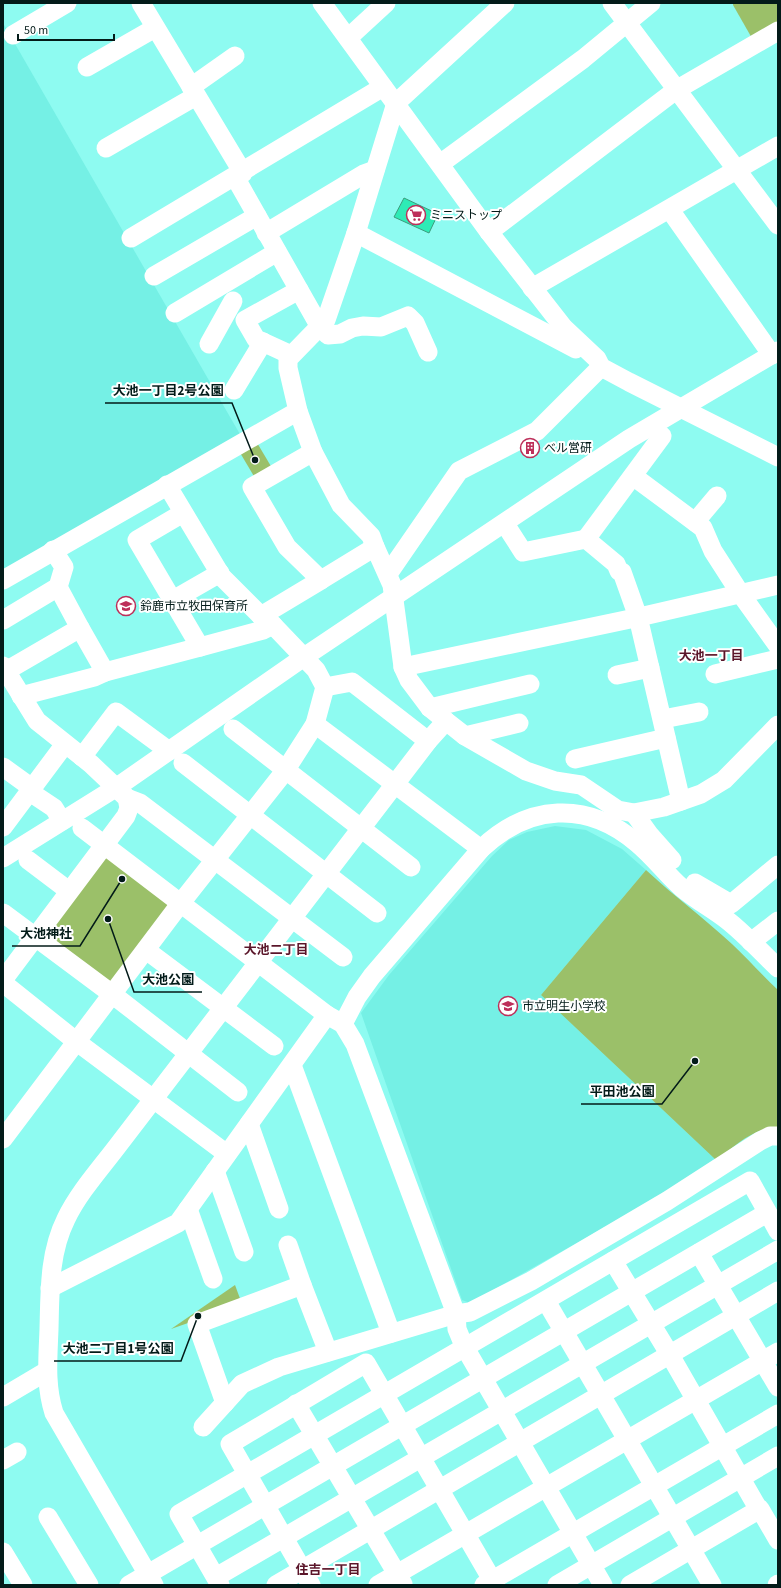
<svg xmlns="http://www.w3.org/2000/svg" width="781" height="1588" font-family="'Source Sans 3','Noto Sans JP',sans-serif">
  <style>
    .built { fill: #75f0e5 }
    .green { fill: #9bc069 }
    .building { fill: #2eebb6; stroke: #3d9c7c }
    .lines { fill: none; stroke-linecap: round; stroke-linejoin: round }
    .minor { stroke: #fff; stroke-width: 19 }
    .labels { text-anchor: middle; stroke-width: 4; stroke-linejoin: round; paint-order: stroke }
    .poi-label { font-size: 12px; fill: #031b19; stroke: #fff; text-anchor: start }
    .neighbourhood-label { font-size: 13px; font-weight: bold; fill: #5a1529; stroke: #fff }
    .leader { fill: none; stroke: #031b19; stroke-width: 1.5 }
    .callout-dot { fill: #031b19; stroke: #fff; stroke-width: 1.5 }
    .callout-label { font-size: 13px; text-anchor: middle; font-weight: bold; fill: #031b19; stroke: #fff; stroke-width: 4; stroke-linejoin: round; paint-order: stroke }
  </style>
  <rect width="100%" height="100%" fill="#8efbf1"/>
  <g class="built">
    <path d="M3,23L241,436L3,574Z"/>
    <path d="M555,826L586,830L622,849L646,870L541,995L716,1160L655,1199L470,1303L462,1300L361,1013L389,975L492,856L509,840L527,832Z"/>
  </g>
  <g class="green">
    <path d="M733,3H778V25L753,40L733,5Z"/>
    <path d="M256,441L272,468L255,478L239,451Z"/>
    <path d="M103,851L174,903L112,985L43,939Z"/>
    <path d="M646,870C674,896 704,918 732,944C748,959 762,975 778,990V1128C755,1126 734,1147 716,1160L541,995Z"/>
    <path d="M235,1285L242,1304L171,1329Z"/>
  </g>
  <path class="building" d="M404,198L438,214L429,233L394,217Z"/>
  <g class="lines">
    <g class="minor">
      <path d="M141,3L243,173"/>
      <path d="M322,3L489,232L564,328L597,359L601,367L629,382L778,457"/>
      <path d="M612,3L778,225"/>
      <path d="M13,35L67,3"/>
      <path d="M348,38L386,3"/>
      <path d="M87,67L155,28"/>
      <path d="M191,87L235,56"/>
      <path d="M106,148L196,96"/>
      <path d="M440,164L583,59L651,3"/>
      <path d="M235,177L320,327L328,335L340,334L352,328L363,326L381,327L408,316L415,323L428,352"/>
      <path d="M670,210L772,355"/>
      <path d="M489,232L676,90L778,31"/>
      <path d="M266,233L364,174L375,170"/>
      <path d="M356,233L576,349"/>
      <path d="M131,238L383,87"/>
      <path d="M154,276L257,216"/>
      <path d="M532,288L778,146"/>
      <path d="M175,313L277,252"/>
      <path d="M209,344L233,301"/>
      <path d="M291,355L256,339L245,320L299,290"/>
      <path d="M234,390L263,342"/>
      <path d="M313,452L341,505L371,536L375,547"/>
      <path d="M633,476L703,528L713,551L740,593L778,646"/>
      <path d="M695,522L717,496"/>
      <path d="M505,524L523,552L586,539L616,564L619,571L622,572L638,617L681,801"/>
      <path d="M586,539L662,436"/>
      <path d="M388,574L459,471L537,431L601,367"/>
      <path d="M3,580L298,411L288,368V359L326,320L356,233L396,103L505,3"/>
      <path d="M321,580L375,547L392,585L403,667L409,680L430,708L446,721L465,736L526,771L555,781L581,785L618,810L634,813L664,807L701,794L724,780L778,725"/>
      <path d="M173,600L220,573"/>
      <path d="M261,616L321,580L287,547L252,487L313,452L298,411"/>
      <path d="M3,620L58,587L64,567L53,550"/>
      <path d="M200,647L263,630L273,625"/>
      <path d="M3,666L37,721L91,764L127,798L129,808L126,816L3,980"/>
      <path d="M403,667L635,618L778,585"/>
      <path d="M6,671L80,628L58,587"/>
      <path d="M105,672L200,647L137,540L183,513"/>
      <path d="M715,674L778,659"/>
      <path d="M617,675L650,668"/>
      <path d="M325,687L352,682L428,741"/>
      <path d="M21,696L94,677L105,672L80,628"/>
      <path d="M430,708L530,684"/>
      <path d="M663,719L699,712"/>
      <path d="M315,724L481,849"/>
      <path d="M233,729L411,867"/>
      <path d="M465,736L519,723"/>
      <path d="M82,757L116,712L169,751"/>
      <path d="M575,759L666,738"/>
      <path d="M183,763L377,913"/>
      <path d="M3,767L32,788"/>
      <path d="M30,792L54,808L62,821"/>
      <path d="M127,798L140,803L343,957"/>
      <path d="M634,813L649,834L672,860"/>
      <path d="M3,827L65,744"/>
      <path d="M82,828L327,1015"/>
      <path d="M3,858L117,787L304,657L629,439L778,351"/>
      <path d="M28,860L69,891"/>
      <path d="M695,883L731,904L778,865"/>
      <path d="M3,913L112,994L238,1092"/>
      <path d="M751,942L778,921"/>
      <path d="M146,950L274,1046"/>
      <path d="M3,983L77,1042L227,1154"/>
      <path d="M343,1024L357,997L372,976L481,849C528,804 587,800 637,843C654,857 666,874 682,888C696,900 713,909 727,920C745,934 761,952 778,968"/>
      <path d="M292,1065L391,1333"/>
      <path d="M249,1124L279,1209"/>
      <path d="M3,1139L180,904L285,771L315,724L325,687L316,670L273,625L261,616L222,577L167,485"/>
      <path d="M215,1171L244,1252"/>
      <path d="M188,1209L213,1279"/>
      <path d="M288,1245L302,1285"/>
      <path d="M699,1253L778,1387"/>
      <path d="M613,1261L670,1355L759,1510"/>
      <path d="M50,1288L178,1223L327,1015L343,1024L355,1044L456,1314L457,1329L464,1346L603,1585"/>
      <path d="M546,1301L712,1585"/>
      <path d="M3,1397L47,1371"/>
      <path d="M225,1403L197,1324L302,1285L328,1352"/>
      <path d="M296,1404L403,1584"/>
      <path d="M203,1427L242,1384L279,1367L456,1314L470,1312L531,1281L667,1201L760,1141L770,1136H778"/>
      <path d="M3,1460L17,1452"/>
      <path d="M48,1517L89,1585"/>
      <path d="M3,1552L23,1585"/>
      <path d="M216,1577L778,1250"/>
      <path d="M129,1585L767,1213"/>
      <path d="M154,1585L54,1413C45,1385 48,1358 49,1329C50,1291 49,1253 66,1219C79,1192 101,1168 119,1144L428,741L446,721"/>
      <path d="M220,1585L179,1514L750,1181L778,1231"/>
      <path d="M276,1585L778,1291"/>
      <path d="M311,1585L230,1444L366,1363L495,1585"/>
      <path d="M378,1585L778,1352"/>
      <path d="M484,1585L778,1414"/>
      <path d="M557,1585L778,1456"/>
      <path d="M630,1585L760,1509L778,1540"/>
      <path d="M777,1585L778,1584"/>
    </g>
  </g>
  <defs>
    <g id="supermarket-ring" transform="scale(1)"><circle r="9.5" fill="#fff" stroke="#bd2f5a" stroke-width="1.5"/><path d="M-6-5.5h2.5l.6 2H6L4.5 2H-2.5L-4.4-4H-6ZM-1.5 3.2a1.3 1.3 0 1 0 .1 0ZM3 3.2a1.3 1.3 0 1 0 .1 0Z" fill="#bd2f5a"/></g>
    <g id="building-ring" transform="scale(1)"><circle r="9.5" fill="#fff" stroke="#bd2f5a" stroke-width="1.5"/><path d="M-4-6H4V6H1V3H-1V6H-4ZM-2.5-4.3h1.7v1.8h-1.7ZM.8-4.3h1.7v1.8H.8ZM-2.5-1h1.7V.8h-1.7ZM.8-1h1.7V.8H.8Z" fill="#bd2f5a"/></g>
    <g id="school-ring" transform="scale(1)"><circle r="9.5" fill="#fff" stroke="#bd2f5a" stroke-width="1.5"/><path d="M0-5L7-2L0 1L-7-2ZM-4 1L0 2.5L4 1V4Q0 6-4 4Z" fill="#bd2f5a"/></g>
  </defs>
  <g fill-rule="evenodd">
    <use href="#supermarket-ring" x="416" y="215"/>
    <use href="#building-ring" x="530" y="448"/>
    <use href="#school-ring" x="126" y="606"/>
    <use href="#school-ring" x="508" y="1006"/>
  </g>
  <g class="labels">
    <g class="poi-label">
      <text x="430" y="219">ミニストップ</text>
      <text x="544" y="452">べル営研</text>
      <text x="140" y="610">鈴鹿市立牧田保育所</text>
      <text x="522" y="1010">市立明生小学校</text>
    </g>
    <g class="neighbourhood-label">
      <text x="711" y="660">大池一丁目</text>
      <text x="276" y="954">大池二丁目</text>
      <text x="328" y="1574">住吉一丁目</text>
    </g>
  </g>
  <path class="leader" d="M255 460L232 403H105M122 879L80 946H12M108 919L134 992H202M695 1061L662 1104H581M198 1316L181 1361H54"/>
  <g class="callout-dot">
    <circle cx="255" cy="460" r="4"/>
    <circle cx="122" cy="879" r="4"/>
    <circle cx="108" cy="919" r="4"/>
    <circle cx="695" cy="1061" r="4"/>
    <circle cx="198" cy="1316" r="4"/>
  </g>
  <g class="callout-label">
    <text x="168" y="395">大池一丁目2号公園</text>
    <text x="46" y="938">大池神社</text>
    <text x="168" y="984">大池公園</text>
    <text x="622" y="1096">平田池公園</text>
    <text x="118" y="1353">大池二丁目1号公園</text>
  </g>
  <rect width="781" height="1588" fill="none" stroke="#031b19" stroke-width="8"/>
  <path d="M18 34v6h96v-6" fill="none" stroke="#031b19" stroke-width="2"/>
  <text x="24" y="34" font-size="12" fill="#031b19" stroke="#ffffff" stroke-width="3" paint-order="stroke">50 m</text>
</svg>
